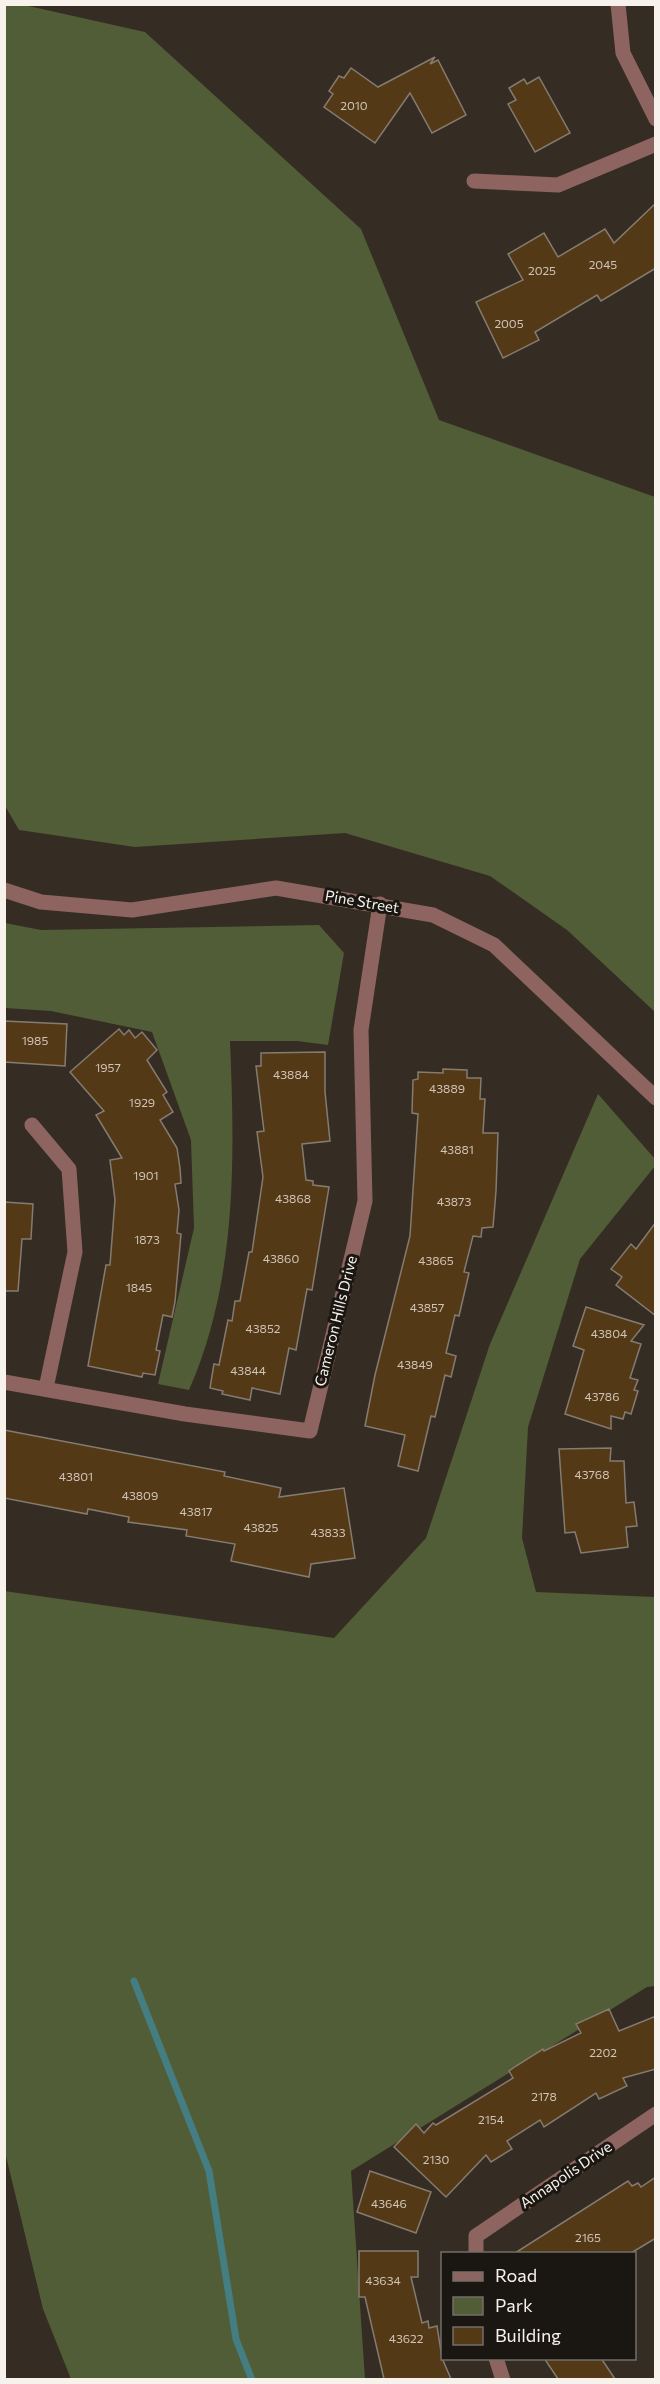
<svg xmlns="http://www.w3.org/2000/svg" width="660" height="2384" font-family="Commissioner,sans-serif">
  <style>
    .green { fill: #515d36 }
    .lines { fill: none; stroke-linecap: round; stroke-linejoin: round }
    .stream { stroke: #447e83; stroke-width: 7 }
    .building { fill: #543917; stroke: #857b70; stroke-width: 1.5 }
    .street { stroke: #8d645f; stroke-width: 15 }
    .labels { text-anchor: middle; stroke-width: 6; stroke-linejoin: round; paint-order: stroke }
    .number-label { font-size: 12px; fill: #cfc4b7 }
    .street-label { font-size: 15px; fill: #f8f2ec; stroke: #1a1612 }
  </style>
  <rect width="100%" height="100%" fill="#352d24"/>
  <g class="green">
    <path d="M4,5H24L145,32L361,229L439,420L655,497V1012L567,930L490,876L345,833L135,847L19,830L4,804Z"/>
    <path d="M5,923L41,930L319,925L344,953L328,1045L297,1041H230C235,1159 237,1281 189,1390L158,1384L194,1228L191,1140L152,1032L51,1011L5,1008Z"/>
    <path d="M598,1094L655,1159V1166L580,1259L528,1427L522,1538L536,1592L655,1597V1986L647,1987L351,2171L365,2379H71L43,2309L5,2152L4,1591L334,1638L426,1538L490,1344Z"/>
  </g>
  <g class="lines">
    <path class="stream" d="M134,1981L209,2171L236,2339L252,2380"/>
  </g>
  <g class="building">
    <path d="M435,57L430,64L438,60L466,115L432,133L410,93L375,143L324,107L333,94L329,91L339,76L344,78L351,68L378,87Z"/>
    <path d="M539,77L570,133L535,152L508,104L516,100L509,88L524,79L527,84Z"/>
    <path d="M656,203V268L601,301L597,295L535,332L539,340L503,358L476,302L523,280L508,254L544,233L558,257L605,229L614,243Z"/>
    <path d="M4,1021L67,1024L65,1066L4,1062Z"/>
    <path d="M119,1029L124,1035L129,1030L135,1038L142,1032L157,1050L147,1060L167,1092L163,1095L173,1112L160,1120L177,1148L180,1168L181,1183L175,1184L179,1210L177,1233L181,1234L175,1302L172,1317L163,1315L156,1350L160,1351L155,1375L143,1373L142,1377L88,1366L106,1265H110L115,1200L110,1160L122,1158L96,1115L104,1111L70,1072Z"/>
    <path d="M325,1052V1092L330,1141L302,1144L306,1180L313,1181V1185L329,1187L312,1290L307,1289L296,1350L289,1348L280,1394L252,1388L250,1400L222,1394L223,1391L210,1388L214,1364L219,1365L228,1320L232,1321L235,1301H240L249,1252H252L263,1177L257,1132L264,1131L256,1066H261V1053Z"/>
    <path d="M443,1069L467,1070V1078H481L480,1099H485L483,1133H498L496,1191L493,1227L482,1228L481,1237L473,1236L464,1272L469,1273L459,1316L455,1315L446,1353L456,1356L451,1377L445,1375L435,1417L431,1416L418,1471L398,1466L405,1435L365,1426L375,1375L410,1236L418,1114L412,1113L413,1080L418,1079V1072L443,1073Z"/>
    <path d="M4,1202L33,1204L31,1239H22L18,1291H4Z"/>
    <path d="M656,1222V1316L616,1285L622,1277L611,1269L631,1244L636,1249Z"/>
    <path d="M586,1307L644,1325L631,1341L641,1344L630,1378L638,1380L634,1390L638,1391L631,1414L625,1412L623,1419L611,1416V1429L565,1414L584,1350L573,1346Z"/>
    <path d="M4,1430L225,1472L224,1476L281,1488L279,1497L344,1488L355,1558L311,1564L309,1577L231,1561L235,1544L186,1536L187,1530L128,1522L129,1517L88,1509L87,1514L4,1498Z"/>
    <path d="M611,1448L610,1461H624L626,1503L634,1502L637,1526L626,1527L628,1547L581,1553L575,1532L565,1533L559,1449Z"/>
    <path d="M609,2009L619,2031L656,2016V2069L623,2078L627,2086L599,2099L596,2093L544,2127L540,2120L507,2141L512,2149L491,2162L486,2155L446,2197L394,2147L416,2124L424,2133L433,2123L436,2125L513,2078L509,2071L516,2066L543,2049L544,2051L581,2033L576,2024Z"/>
    <path d="M370,2171L431,2192L416,2233L357,2212Z"/>
    <path d="M656,2177V2238L631,2253H515L628,2181L632,2186L638,2183L641,2187Z"/>
    <path d="M359,2251H418V2277H411L422,2323L428,2321L429,2328L437,2326L442,2358L451,2379H384L365,2297H359Z"/>
    <path d="M544,2358H601L615,2379H558Z"/>
  </g>
  <g class="lines">
    <g class="street">
      <path d="M618,4L623,53L656,119"/>
      <path d="M474,181L558,185L656,144"/>
      <path d="M4,890L41,902L132,910L276,888L433,915L494,945L656,1098"/>
      <path d="M32,1125L69,1169L75,1252L46,1388"/>
      <path d="M4,1382L185,1414L310,1431L365,1201L361,1030L380,904"/>
      <path d="M476,2254V2236L656,2114"/>
      <path d="M496,2358L503,2380"/>
    </g>
  </g>
  <g class="labels">
    <g class="number-label">
      <text x="354" y="110">2010</text>
      <text x="603" y="269">2045</text>
      <text x="542" y="275">2025</text>
      <text x="509" y="328">2005</text>
      <text x="35" y="1045">1985</text>
      <text x="108" y="1072">1957</text>
      <text x="291" y="1079">43884</text>
      <text x="447" y="1093">43889</text>
      <text x="142" y="1107">1929</text>
      <text x="457" y="1154">43881</text>
      <text x="146" y="1180">1901</text>
      <text x="293" y="1203">43868</text>
      <text x="454" y="1206">43873</text>
      <text x="147" y="1244">1873</text>
      <text x="281" y="1263">43860</text>
      <text x="436" y="1265">43865</text>
      <text x="139" y="1292">1845</text>
      <text x="427" y="1312">43857</text>
      <text x="263" y="1333">43852</text>
      <text x="609" y="1338">43804</text>
      <text x="415" y="1369">43849</text>
      <text x="248" y="1375">43844</text>
      <text x="602" y="1401">43786</text>
      <text x="592" y="1479">43768</text>
      <text x="76" y="1481">43801</text>
      <text x="140" y="1500">43809</text>
      <text x="196" y="1516">43817</text>
      <text x="261" y="1532">43825</text>
      <text x="328" y="1537">43833</text>
      <text x="603" y="2057">2202</text>
      <text x="544" y="2101">2178</text>
      <text x="491" y="2124">2154</text>
      <text x="436" y="2164">2130</text>
      <text x="389" y="2208">43646</text>
      <text x="588" y="2242">2165</text>
      <text x="383" y="2285">43634</text>
      <text x="406" y="2343">43622</text>
    </g>
    <g class="street-label">
      <text transform="translate(362 902) rotate(10)" y="5">Pine Street</text>
      <text transform="translate(336 1321) rotate(-76)" y="5">Cameron Hills Drive</text>
      <text transform="translate(566 2175) rotate(-34)" y="5">Annapolis Drive</text>
    </g>
  </g>
  <rect width="660" height="2384" fill="none" stroke="#f8f2ec" stroke-width="12"/>
  <rect x="441" y="2252" width="195" height="108" fill="#1a1612" stroke="#736e69" stroke-width="1.5"/>
  <rect x="453" y="2272" width="30" height="9" fill="#8d645f" stroke="#736e69" stroke-width="1.5"/>
  <text x="495" y="2282" font-size="18" fill="#f8f2ec">Road</text>
  <rect x="453" y="2297" width="30" height="18" fill="#515d36" stroke="#736e69" stroke-width="1.5"/>
  <text x="495" y="2312" font-size="18" fill="#f8f2ec">Park</text>
  <rect x="453" y="2327" width="30" height="18" fill="#543917" stroke="#736e69" stroke-width="1.5"/>
  <text x="495" y="2342" font-size="18" fill="#f8f2ec">Building</text>
</svg>
